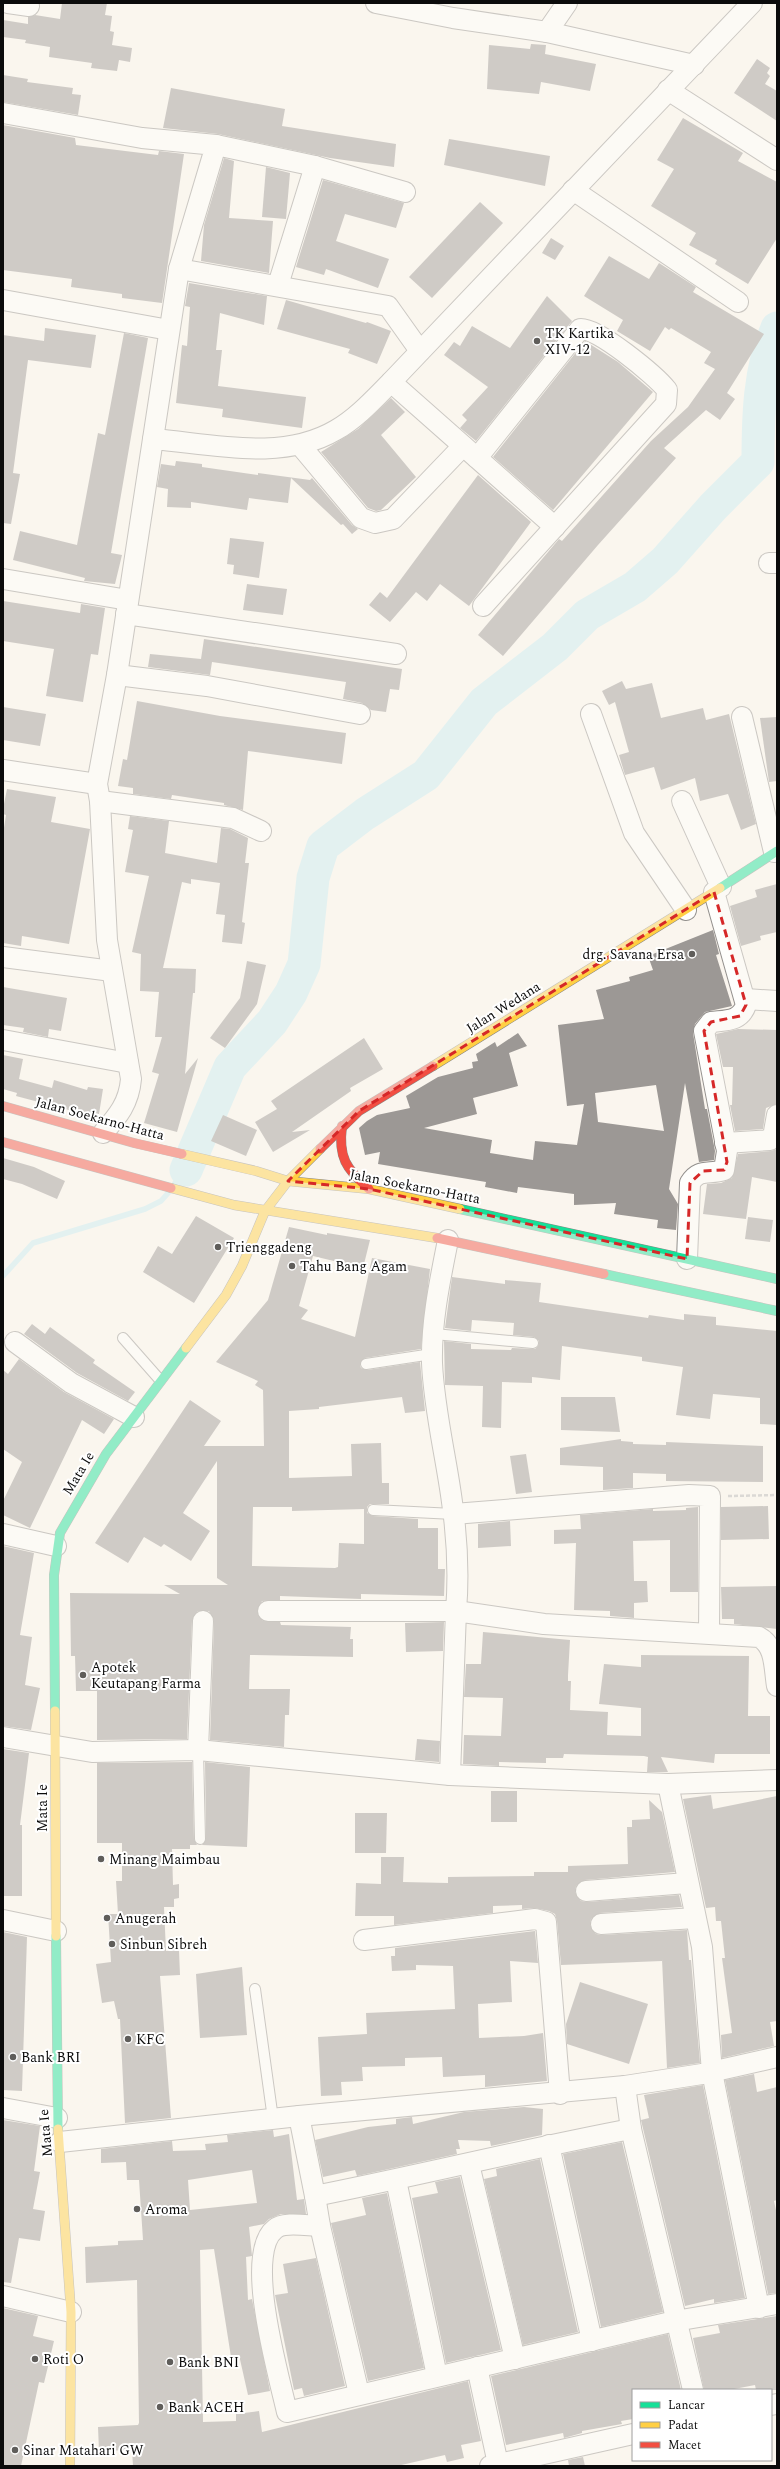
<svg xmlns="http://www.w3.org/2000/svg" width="780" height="2469" font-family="Spectral,serif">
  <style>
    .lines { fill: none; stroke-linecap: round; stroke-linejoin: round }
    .stream { stroke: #c7ecf2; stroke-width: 5.5 }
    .river { stroke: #c7ecf2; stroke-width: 33 }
    .building { fill: #9c9895; fill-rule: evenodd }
    .lane-casing { stroke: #93908d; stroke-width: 12 }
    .street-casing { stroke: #93908d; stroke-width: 22 }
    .fast-casing { stroke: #898784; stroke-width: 10 }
    .slow-casing { stroke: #898784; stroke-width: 10 }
    .jam-casing { stroke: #898784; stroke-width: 10 }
    .path { stroke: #b7b6b5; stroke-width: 2.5; stroke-dasharray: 4 2; stroke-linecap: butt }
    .lane { stroke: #fefefc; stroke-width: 10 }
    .street { stroke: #fefefc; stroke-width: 20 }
    .fast { stroke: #16e098; stroke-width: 9 }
    .slow { stroke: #ffcf43; stroke-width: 9 }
    .jam { stroke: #f24e42; stroke-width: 9 }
    .marked { fill: none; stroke: #d62828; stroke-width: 3; stroke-dasharray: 8 5; stroke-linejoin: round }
    .poi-dot { fill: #5f5d5a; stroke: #fff; stroke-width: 1.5 }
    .labels { text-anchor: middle; stroke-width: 4; stroke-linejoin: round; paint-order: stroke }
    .poi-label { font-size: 14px; fill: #0b0b0b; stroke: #fff; text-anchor: start }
    .street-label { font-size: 14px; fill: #0b0b0b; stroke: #fff }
  </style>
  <rect width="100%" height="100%" fill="#faf5ee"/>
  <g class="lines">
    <g class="stream">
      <path d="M175,1183L186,1170"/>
      <path d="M3,1276L33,1243L145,1209L161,1201L169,1192"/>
    </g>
    <path class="river" d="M186,1170L230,1067L272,1022L291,993L304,964L313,878L323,846L365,814L426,775L484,702L555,647L587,615L635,587L665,561L713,507L758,462C758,418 759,369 777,328"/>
  </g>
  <g class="building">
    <path d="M62,3H107L105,15L112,16L110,31L114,32L112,45L132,48L130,62L119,60L117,71L91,68L92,63L49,57L50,47L25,43L26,40L3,37V20L28,24V17L35,15L60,19Z"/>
    <path d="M531,44L546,45L545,54L596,64L590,91L541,82L539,94L487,89L489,45L530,49Z"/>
    <path d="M757,59L770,68L767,73L770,76L765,84L777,91V121L734,93Z"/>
    <path d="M3,75L28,79L27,82L73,88L72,94L81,95L78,115L3,102Z"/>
    <path d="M171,88L285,109L282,126L396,144L394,167L330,158L218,134L163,128Z"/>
    <path d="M683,118L743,153L738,161L777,182V238L748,284L715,264L717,260L689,245L696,233L651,206L674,169L657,160Z"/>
    <path d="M3,125L75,138L76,145L158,155L159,151L184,154L162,303L122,298V294L71,287L72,279L3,270Z"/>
    <path d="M449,139L550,156L545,186L444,165Z"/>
    <path d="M224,158L234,161L229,218L273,221L269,273L201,261L204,225Z"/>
    <path d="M266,167L290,173L286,219L262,217Z"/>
    <path d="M323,180L404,203L396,228L345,214L336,241L389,259L378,288L326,269L324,275L296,267Z"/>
    <path d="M480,202L503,223L432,298L409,277Z"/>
    <path d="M551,238L564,246L555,260L542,253Z"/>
    <path d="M609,256L649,279L659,263L696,287L693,292L764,334L727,393L735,399L720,420L706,410L664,448L676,458L598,545L503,656L478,635L559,539L562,541L651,441L688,407L715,369L704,363L711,352L671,328L669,330L665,327L650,351L617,331L623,320L584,296Z"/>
    <path d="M189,283L267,296L264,325L220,313L216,350H222L218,386L306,397L302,428L222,417L223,409L176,403L182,345L187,346L190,307L185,306Z"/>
    <path d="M547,296L572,321L476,441L460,428L467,420L462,415L488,387L444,355L454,342L460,346L472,326L510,348Z"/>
    <path d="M286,300L366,323L367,322L391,331L377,364L348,353L350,349L277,329Z"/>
    <path d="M45,328L96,335L91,368L28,360L13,473L20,474L11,524L3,523V335L44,341Z"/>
    <path d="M124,333L148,338L111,553L122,555L115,584L84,581L85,578L13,560L20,531L77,545L98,433L105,435Z"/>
    <path d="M585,341L618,362L653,392L553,510L493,457Z"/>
    <path d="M391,398L405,412L381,435L416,477L381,510L376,511L368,508L321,452L358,429Z"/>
    <path d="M176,461L202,464V467L258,475V473L310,480L312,478L352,525L358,529L352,534L343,524L341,525L291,478L288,503L249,498L247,510L191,502V508L167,507L168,489L157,487L161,464L175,466Z"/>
    <path d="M478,475L531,522L469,606L440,584L427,601L416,592L390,622L369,605L380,592L387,598Z"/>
    <path d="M230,538L264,542L259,578L233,574L234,565L227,564Z"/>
    <path d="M247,584L287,589L283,615L243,610Z"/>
    <path d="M3,601L80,613L81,604L105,608L98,655L91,654L83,702L46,696L54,649L3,641Z"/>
    <path d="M204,639L402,669L399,690L390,689L386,712L371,710L362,703L343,699L346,682L212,662L210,675L148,667L150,654L201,659Z"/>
    <path d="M622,681L626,689L652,683L661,718L703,708L706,720L729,714L756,824L741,830L728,794L700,801L695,778L661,790L654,767L625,775L619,755L629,752L615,702L609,705L602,691Z"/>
    <path d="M137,701L220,716L346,733L342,764L248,751L243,810L224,805V803L172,795L171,799L133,794V788L118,786L123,759L127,760Z"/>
    <path d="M3,707L46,714L40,746L3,740Z"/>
    <path d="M777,717V781L769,782L760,718Z"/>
    <path d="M7,789L56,797L51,822L90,829L69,944L22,936L21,946L3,943V834L6,815L3,814V809Z"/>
    <path d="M130,816L169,821L165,853L217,863L221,828L230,829L248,838L245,863H249L242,922L245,923L242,944L222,942L225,915L216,914L220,883L191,879V884L182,882L163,968L196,969L195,993H193L185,1074L198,1058L177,1132L144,1123L159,1074L152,1072L162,1037H155L159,992L140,991L141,954L132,952L149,876L125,872L133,830L128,829Z"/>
    <path d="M777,884V932L760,936L761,940L741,946L730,906L757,897L755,890Z"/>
    <path d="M713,930L719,954L716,955L732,1006L705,1012L695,1024L693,1033L705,1109H707L715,1151L714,1160L699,1162L685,1083L669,1189L678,1204L676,1230L657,1228L658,1220L614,1214L616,1203L574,1205V1194L518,1187L517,1193L485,1187L486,1182L378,1164L380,1152L365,1155L359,1128L367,1121L377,1115L410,1108L406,1096L438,1077L473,1068L472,1062L478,1061L476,1054L495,1042L497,1047L518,1033L527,1046L509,1053L518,1086L473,1098L477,1114L424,1128L492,1140L490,1153L533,1160L535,1141L577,1145L584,1104L567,1106L558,1025L604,1019L596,990L630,981L629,977L653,970L648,956ZM656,1085L664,1131L598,1122L595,1093Z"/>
    <path d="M247,961L266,965L257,1004L225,1048L210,1038L240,998Z"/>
    <path d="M3,987L67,998L61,1031L49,1029L48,1037L23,1032L24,1028L3,1025Z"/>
    <path d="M738,1029L777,1030V1104L766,1108L763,1129L735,1131L730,1105H732L733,1067H723L716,1034Z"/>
    <path d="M364,1038L383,1069L350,1088L351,1091L292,1132L310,1130L273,1152L255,1122L277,1109L271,1101Z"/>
    <path d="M3,1055L23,1059L19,1079L52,1088L54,1080L87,1090L88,1087L103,1089L99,1114L80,1111V1113L16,1096L17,1093L3,1089Z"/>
    <path d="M223,1115L257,1130L246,1156L211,1141Z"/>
    <path d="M777,1149V1182L752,1177L746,1219L703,1214L707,1184L721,1183L732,1178L738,1154L771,1151Z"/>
    <path d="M3,1158L34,1167L65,1181L57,1199L22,1184L3,1179Z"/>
    <path d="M196,1216L234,1238L194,1303L143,1272L158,1246L172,1254Z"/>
    <path d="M748,1217L773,1220L770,1242L745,1239Z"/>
    <path d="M289,1227L327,1235V1233L370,1240L363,1268L313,1256L299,1306L308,1310L301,1319L355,1337L372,1258L430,1269L421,1349L365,1358L360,1365L361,1368L367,1370L420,1362L425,1411L405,1413L402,1397L319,1407V1409L289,1411V1478L352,1476L351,1444L381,1443L382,1483H389V1504H370L367,1507V1513L373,1516L418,1519V1528H438V1569H445L444,1596L361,1594V1599L280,1596V1600L262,1601L257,1611L263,1621L280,1622L281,1625L351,1627L350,1639H353V1657L250,1655L249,1689H290L289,1715H285L284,1747L210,1740L214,1621L209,1611H198L192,1621L187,1739L97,1740V1691H76L75,1656H71L70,1593L180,1594L164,1585H228L217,1578V1461L183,1513L210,1531L191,1561L164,1544L161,1547L144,1537L128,1563L95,1543L190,1400L221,1421L204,1446H264L263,1390L255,1385L258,1381L216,1362L268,1300ZM253,1507H292V1511L364,1509V1544L339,1543L338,1567L335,1568L252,1566Z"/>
    <path d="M452,1277L505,1284V1280L541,1283L539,1302L648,1318L649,1315L684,1320V1314L716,1317V1325L777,1331V1425L760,1424V1398L713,1394L710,1419L676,1415L683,1367L642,1361V1357L562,1346L560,1380L532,1377V1383L502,1382L501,1428L482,1427L483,1386L445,1385L444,1341L471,1344V1349L511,1350L512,1348L535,1349L538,1346L539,1341L534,1337L513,1335L514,1323L472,1320L471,1331L445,1328Z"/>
    <path d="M32,1324L45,1334L50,1327L95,1360L93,1363L135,1392L128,1401L77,1373L24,1334Z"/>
    <path d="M19,1359L64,1392L114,1419L104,1434L82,1420L30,1528L3,1515V1501L22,1462L3,1449V1370L8,1374Z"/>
    <path d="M561,1397H615L620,1432L561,1430Z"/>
    <path d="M621,1439V1441L633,1442V1444L666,1445V1442L763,1446V1482L666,1481V1474L633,1473V1488L603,1490V1467L560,1465V1448Z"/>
    <path d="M526,1454L532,1492L516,1494L510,1456Z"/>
    <path d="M768,1506L769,1539L721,1540V1507Z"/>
    <path d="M698,1507V1592H670V1540L633,1541L634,1581H647L648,1602L634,1603V1618L610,1616V1611L574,1610L576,1543L554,1544V1530L581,1529L580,1515L653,1509V1511L686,1510V1508Z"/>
    <path d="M510,1521L511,1546L478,1548V1524Z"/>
    <path d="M3,1546L34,1553L20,1635L32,1637L25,1685L40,1688L31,1730L3,1726Z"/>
    <path d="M777,1586V1629L734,1624V1619H722L721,1587Z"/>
    <path d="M444,1622L443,1651L406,1652L405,1623Z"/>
    <path d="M483,1632L570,1640L568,1675V1681H571L570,1710L608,1712L607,1735L641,1736V1708L599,1704L604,1664L641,1667V1655L749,1656L748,1716H770V1754H715L714,1763L661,1757L668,1772H647L648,1757L644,1756L564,1754L563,1758H546V1763L499,1762V1766L463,1764L464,1735L501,1736L503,1698L464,1697L466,1664H481Z"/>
    <path d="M417,1739L440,1741L439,1762L415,1760Z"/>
    <path d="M3,1749L29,1753L20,1825H22V1896H3Z"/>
    <path d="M192,1762L194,1839L197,1845H190V1849H172L173,1885L179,1884V1898L174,1899V1907H164L166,1951L179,1950L180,1975L160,1976L171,2118L125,2123L120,2019H118L114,2001L102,2003L96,1964L111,1962L108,1914H118L116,1881H122V1843H97V1763Z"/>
    <path d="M205,1762L250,1767L247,1847L202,1845L206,1839Z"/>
    <rect x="491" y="1791" width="26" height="31"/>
    <path d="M711,1795L713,1809L777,1796V2021L770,2022L774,2046L722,2058L721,2035L732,2033L722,1958H725L721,1921H716L715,1907L706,1908L683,1799Z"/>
    <path d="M649,1800L662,1812L675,1872L585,1880L576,1886L575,1892L581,1901L587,1902L679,1895L682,1907L600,1913L591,1919L590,1925L596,1934L602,1935L687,1930L689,1960H691L700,2063L667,2068L662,1959V1961L561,1965L557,1921L555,1914L549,1911L534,1908L522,1909V1905L493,1906V1913L394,1925V1916H355L356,1883L381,1884V1857H404L403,1882L448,1883V1877L534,1876V1872H568V1866L628,1864L627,1827H632V1820L650,1819Z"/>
    <path d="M355,1813H387L386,1853H355Z"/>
    <path d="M535,1931L538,1963L510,1961L512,2002L478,2004L479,2038L524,2036L543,2033L547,2081L485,2087V2075L443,2077L442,2057L405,2058V2066L362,2067L363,2081L341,2082L342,2095L321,2096L318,2037L367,2034L366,2013L455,2009L453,1966L416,1965V1970L392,1971L391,1956H395V1948Z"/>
    <path d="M3,1932L27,1937L22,2091L3,2090Z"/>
    <path d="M242,1967L247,2035L200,2038L196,1974Z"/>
    <path d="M580,1982L648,2004L629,2064L567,2044L566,2024Z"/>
    <path d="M754,2074L757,2092L777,2087V2200L774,2201L777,2215V2293L768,2294L725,2080Z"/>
    <path d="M703,2085L745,2298L714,2303V2299L685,2306L641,2120L649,2118L644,2095Z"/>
    <path d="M524,2107L543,2109L542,2135L491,2146L490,2141L458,2140L460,2149H456L457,2154L357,2176L355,2170L323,2177L315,2140L368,2127L396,2124V2119L412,2117L413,2124L464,2112Z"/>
    <path d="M3,2120L40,2126L34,2171L40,2172L33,2209L45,2211L40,2241L19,2238L11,2283L3,2282Z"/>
    <path d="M273,2130L274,2137L289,2134L297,2200L304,2199L306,2214H281L269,2219L264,2224L249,2227L252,2256L246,2257L248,2300L252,2299L270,2391L248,2395L239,2355L231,2357L214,2249L200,2250L203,2422L236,2421V2414L259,2411L262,2432L468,2381L481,2441L461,2445L464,2458L447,2462L445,2455L397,2466H133L132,2450L99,2451L98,2427L138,2425L139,2423L137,2280L86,2283L85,2247L118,2245V2241L143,2240L139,2180H127L126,2162L101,2163V2149L172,2141L173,2151L206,2150L205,2144L228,2142L227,2135ZM252,2170L257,2203L190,2210L188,2180Z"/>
    <path d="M622,2142L663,2312L601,2327L563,2154Z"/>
    <path d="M540,2159L578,2332L523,2345L484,2179L497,2176L496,2169Z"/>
    <path d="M460,2177L501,2350L446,2363L412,2198L438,2193L435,2182Z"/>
    <path d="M387,2193L424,2368L368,2381L331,2223L366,2215L362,2198Z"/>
    <path d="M316,2258L345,2386L304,2396L302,2388L294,2390L275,2295L288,2293L283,2264Z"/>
    <path d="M3,2308L38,2316L33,2336L54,2341L44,2383L39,2382L21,2466H3Z"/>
    <path d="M777,2316V2390H756L755,2385L729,2390H704L693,2338L720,2333L718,2325Z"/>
    <path d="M668,2334L681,2390H633V2419L621,2421L622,2424L582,2431V2433L564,2438L563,2433L506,2445L491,2376Z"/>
    <path d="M583,2457L585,2466H569L568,2460Z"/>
  </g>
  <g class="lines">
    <g class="lane-casing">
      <g id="lane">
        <path d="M434,1334L533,1343"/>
        <path d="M123,1338L160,1380"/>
        <path d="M366,1364L432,1354"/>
        <path d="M373,1510L454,1514"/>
        <path d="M198,1750L200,1839"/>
        <path d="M255,1989L273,2119"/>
      </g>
    </g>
    <g class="street-casing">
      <g id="street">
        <path d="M8,3L29,6"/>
        <path d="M376,3L453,18L547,32L694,65"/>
        <path d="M547,32L567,3"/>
        <path d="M668,90L777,160"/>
        <path d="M3,113L142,138L216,145L179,269L153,439"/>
        <path d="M216,145L315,166L405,192"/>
        <path d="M573,190L738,302"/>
        <path d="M179,269L388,306L420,351"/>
        <path d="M278,285L315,166"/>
        <path d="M3,300L169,330"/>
        <path d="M391,382L555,527"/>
        <path d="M300,445L361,518L375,523L393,519L463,446"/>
        <path d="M477,458L580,329C596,326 656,376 667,390L666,404L483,606"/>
        <path d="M769,563H777"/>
        <path d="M3,579L128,600"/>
        <path d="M126,614L396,654"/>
        <path d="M117,675L207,686L360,714"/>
        <path d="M591,714L634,833L686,910"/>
        <path d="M742,717L774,852"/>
        <path d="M3,770L97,784"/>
        <path d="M100,801L233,818L261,831"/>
        <path d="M682,801L721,887"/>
        <path d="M3,957L112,971"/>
        <path d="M746,999L777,1001"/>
        <path d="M3,1040L128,1063"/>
        <path d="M103,1133C118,1116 129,1103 131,1079L107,940L100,801L97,784L117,675L153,439C212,444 282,462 336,430C357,418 374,399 391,382L752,3"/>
        <path d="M725,1143L770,1140L773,1137L777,1115"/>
        <path d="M687,1259L690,1183C699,1168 709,1175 724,1170L727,1151L704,1031L711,1022C726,1020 740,1022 746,1005L714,892"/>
        <path d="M15,1342L71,1383L134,1417"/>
        <path d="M454,1514L689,1495L710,1496L709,1633"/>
        <path d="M3,1534L56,1546"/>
        <path d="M268,1611H456C459,1575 457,1537 452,1502C446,1456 434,1410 432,1363C431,1322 440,1280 448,1240"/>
        <path d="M3,1737L92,1752L198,1750L450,1775L668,1784L777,1780"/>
        <path d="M198,1750L203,1621"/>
        <path d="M450,1775L456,1611L544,1624L759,1637C776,1646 774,1669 777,1686"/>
        <path d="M668,1784L702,1947L712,2072L759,2308"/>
        <path d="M586,1891L687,1883"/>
        <path d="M3,1920L56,1931"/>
        <path d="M601,1924L695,1918"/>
        <path d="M364,1940L535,1919L546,1922L560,2094"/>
        <path d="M625,2086L631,2129L693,2390"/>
        <path d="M3,2108L57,2118"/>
        <path d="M299,2116L315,2196C421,2175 525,2149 631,2129"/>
        <path d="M60,2142L299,2116L625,2086L702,2074L777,2057"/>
        <path d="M549,2145L592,2341"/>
        <path d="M469,2164L515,2359"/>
        <path d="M396,2180L437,2376"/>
        <path d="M315,2196L320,2226L359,2394"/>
        <path d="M320,2226C308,2226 284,2221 275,2229C243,2253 279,2376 287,2412L675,2321L777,2304"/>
        <path d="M3,2296L71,2312"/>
        <path d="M477,2367L498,2464"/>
        <path d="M771,2405L777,2404"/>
        <path d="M490,2466L633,2434"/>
      </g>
    </g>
    <g class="fast-casing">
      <g id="fast">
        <path d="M720,888L777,851"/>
        <path d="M460,1209L777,1279"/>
        <path d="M604,1274L777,1311"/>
        <path d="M55,1711L54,1575L60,1533L106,1454L186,1348"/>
        <path d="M56,1936L58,2129"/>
      </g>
    </g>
    <g class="slow-casing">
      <g id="slow">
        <path d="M433,1066L720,888"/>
        <path d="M182,1154L256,1171L288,1181L369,1189L460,1209"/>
        <path d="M171,1188L234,1205L437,1238"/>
        <path d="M186,1348L226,1295L242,1266L265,1211L288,1181L320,1149"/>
        <path d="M55,1711L56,1936"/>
        <path d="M58,2129L71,2312L70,2466"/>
      </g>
    </g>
    <g class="jam-casing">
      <g id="jam">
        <path d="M3,1106L134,1143L182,1154"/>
        <path d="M342,1126C338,1157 346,1169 369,1189"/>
        <path d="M3,1142L171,1188"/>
        <path d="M320,1149L359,1111L433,1066"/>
        <path d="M437,1238L604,1274"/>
      </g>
    </g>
    <path class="path" d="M728,1496L777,1495"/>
    <use href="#lane" class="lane"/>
    <use href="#street" class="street"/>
    <use href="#fast" class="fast"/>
    <use href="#slow" class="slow"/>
    <use href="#jam" class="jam"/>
  </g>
  <path d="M0 0H780V2469H0ZM714,892L746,1005L740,1016L711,1022L704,1031L727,1162L724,1170L703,1171L690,1183L687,1259L369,1189L288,1181L359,1111Z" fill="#faf5ee" fill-opacity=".55" fill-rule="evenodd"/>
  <path class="marked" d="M714,892L746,1005L740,1016L711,1022L704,1031L727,1162L724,1170L703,1171L690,1183L687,1259L369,1189L288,1181L359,1111Z"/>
  <g class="poi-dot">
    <circle cx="537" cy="341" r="4"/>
    <circle cx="692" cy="954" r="4"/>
    <circle cx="218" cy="1247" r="4"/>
    <circle cx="292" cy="1266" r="4"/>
    <circle cx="83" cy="1675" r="4"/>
    <circle cx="101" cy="1859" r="4"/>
    <circle cx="107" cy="1918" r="4"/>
    <circle cx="112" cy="1944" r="4"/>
    <circle cx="128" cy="2039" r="4"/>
    <circle cx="13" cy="2057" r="4"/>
    <circle cx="137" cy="2209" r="4"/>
    <circle cx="35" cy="2359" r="4"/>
    <circle cx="170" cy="2362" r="4"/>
    <circle cx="160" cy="2407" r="4"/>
    <circle cx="15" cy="2450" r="4"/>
  </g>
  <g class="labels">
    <g class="poi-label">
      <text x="545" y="338">TK Kartika<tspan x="545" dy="16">XIV-12</tspan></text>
      <text x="684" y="959" text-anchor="end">drg. Savana Ersa</text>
      <text x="226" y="1252">Trienggadeng</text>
      <text x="300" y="1271">Tahu Bang Agam</text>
      <text x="91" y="1672">Apotek<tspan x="91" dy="16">Keutapang Farma</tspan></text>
      <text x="109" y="1864">Minang Maimbau</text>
      <text x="115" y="1923">Anugerah</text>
      <text x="120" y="1949">Sinbun Sibreh</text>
      <text x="136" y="2044">KFC</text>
      <text x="21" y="2062">Bank BRI</text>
      <text x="145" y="2214">Aroma</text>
      <text x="43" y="2364">Roti O</text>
      <text x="178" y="2367">Bank BNI</text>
      <text x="168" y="2412">Bank ACEH</text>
      <text x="23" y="2455">Sinar Matahari GW</text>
    </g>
    <g class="street-label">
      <text transform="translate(503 1007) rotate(-32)" y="5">Jalan Wedana</text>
      <text transform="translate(100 1118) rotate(15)" y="5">Jalan Soekarno-Hatta</text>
      <text transform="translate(415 1186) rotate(11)" y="5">Jalan Soekarno-Hatta</text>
      <text transform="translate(78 1473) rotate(-59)" y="5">Mata Ie</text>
      <text transform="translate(42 1808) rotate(-90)" y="5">Mata Ie</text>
      <text transform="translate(45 2133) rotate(-95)" y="5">Mata Ie</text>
    </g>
  </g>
  <rect width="780" height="2469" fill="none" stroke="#0b0b0b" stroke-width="8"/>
  <rect x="632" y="2389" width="140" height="72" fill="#ffffff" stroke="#9d9d9d"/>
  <rect x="640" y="2402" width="20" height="6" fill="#16e098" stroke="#9d9d9d"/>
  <text x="668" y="2409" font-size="12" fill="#0b0b0b">Lancar</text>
  <rect x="640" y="2422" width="20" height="6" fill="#ffcf43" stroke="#9d9d9d"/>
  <text x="668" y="2429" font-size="12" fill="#0b0b0b">Padat</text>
  <rect x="640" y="2442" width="20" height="6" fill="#f24e42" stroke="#9d9d9d"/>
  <text x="668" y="2449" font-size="12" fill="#0b0b0b">Macet</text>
</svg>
